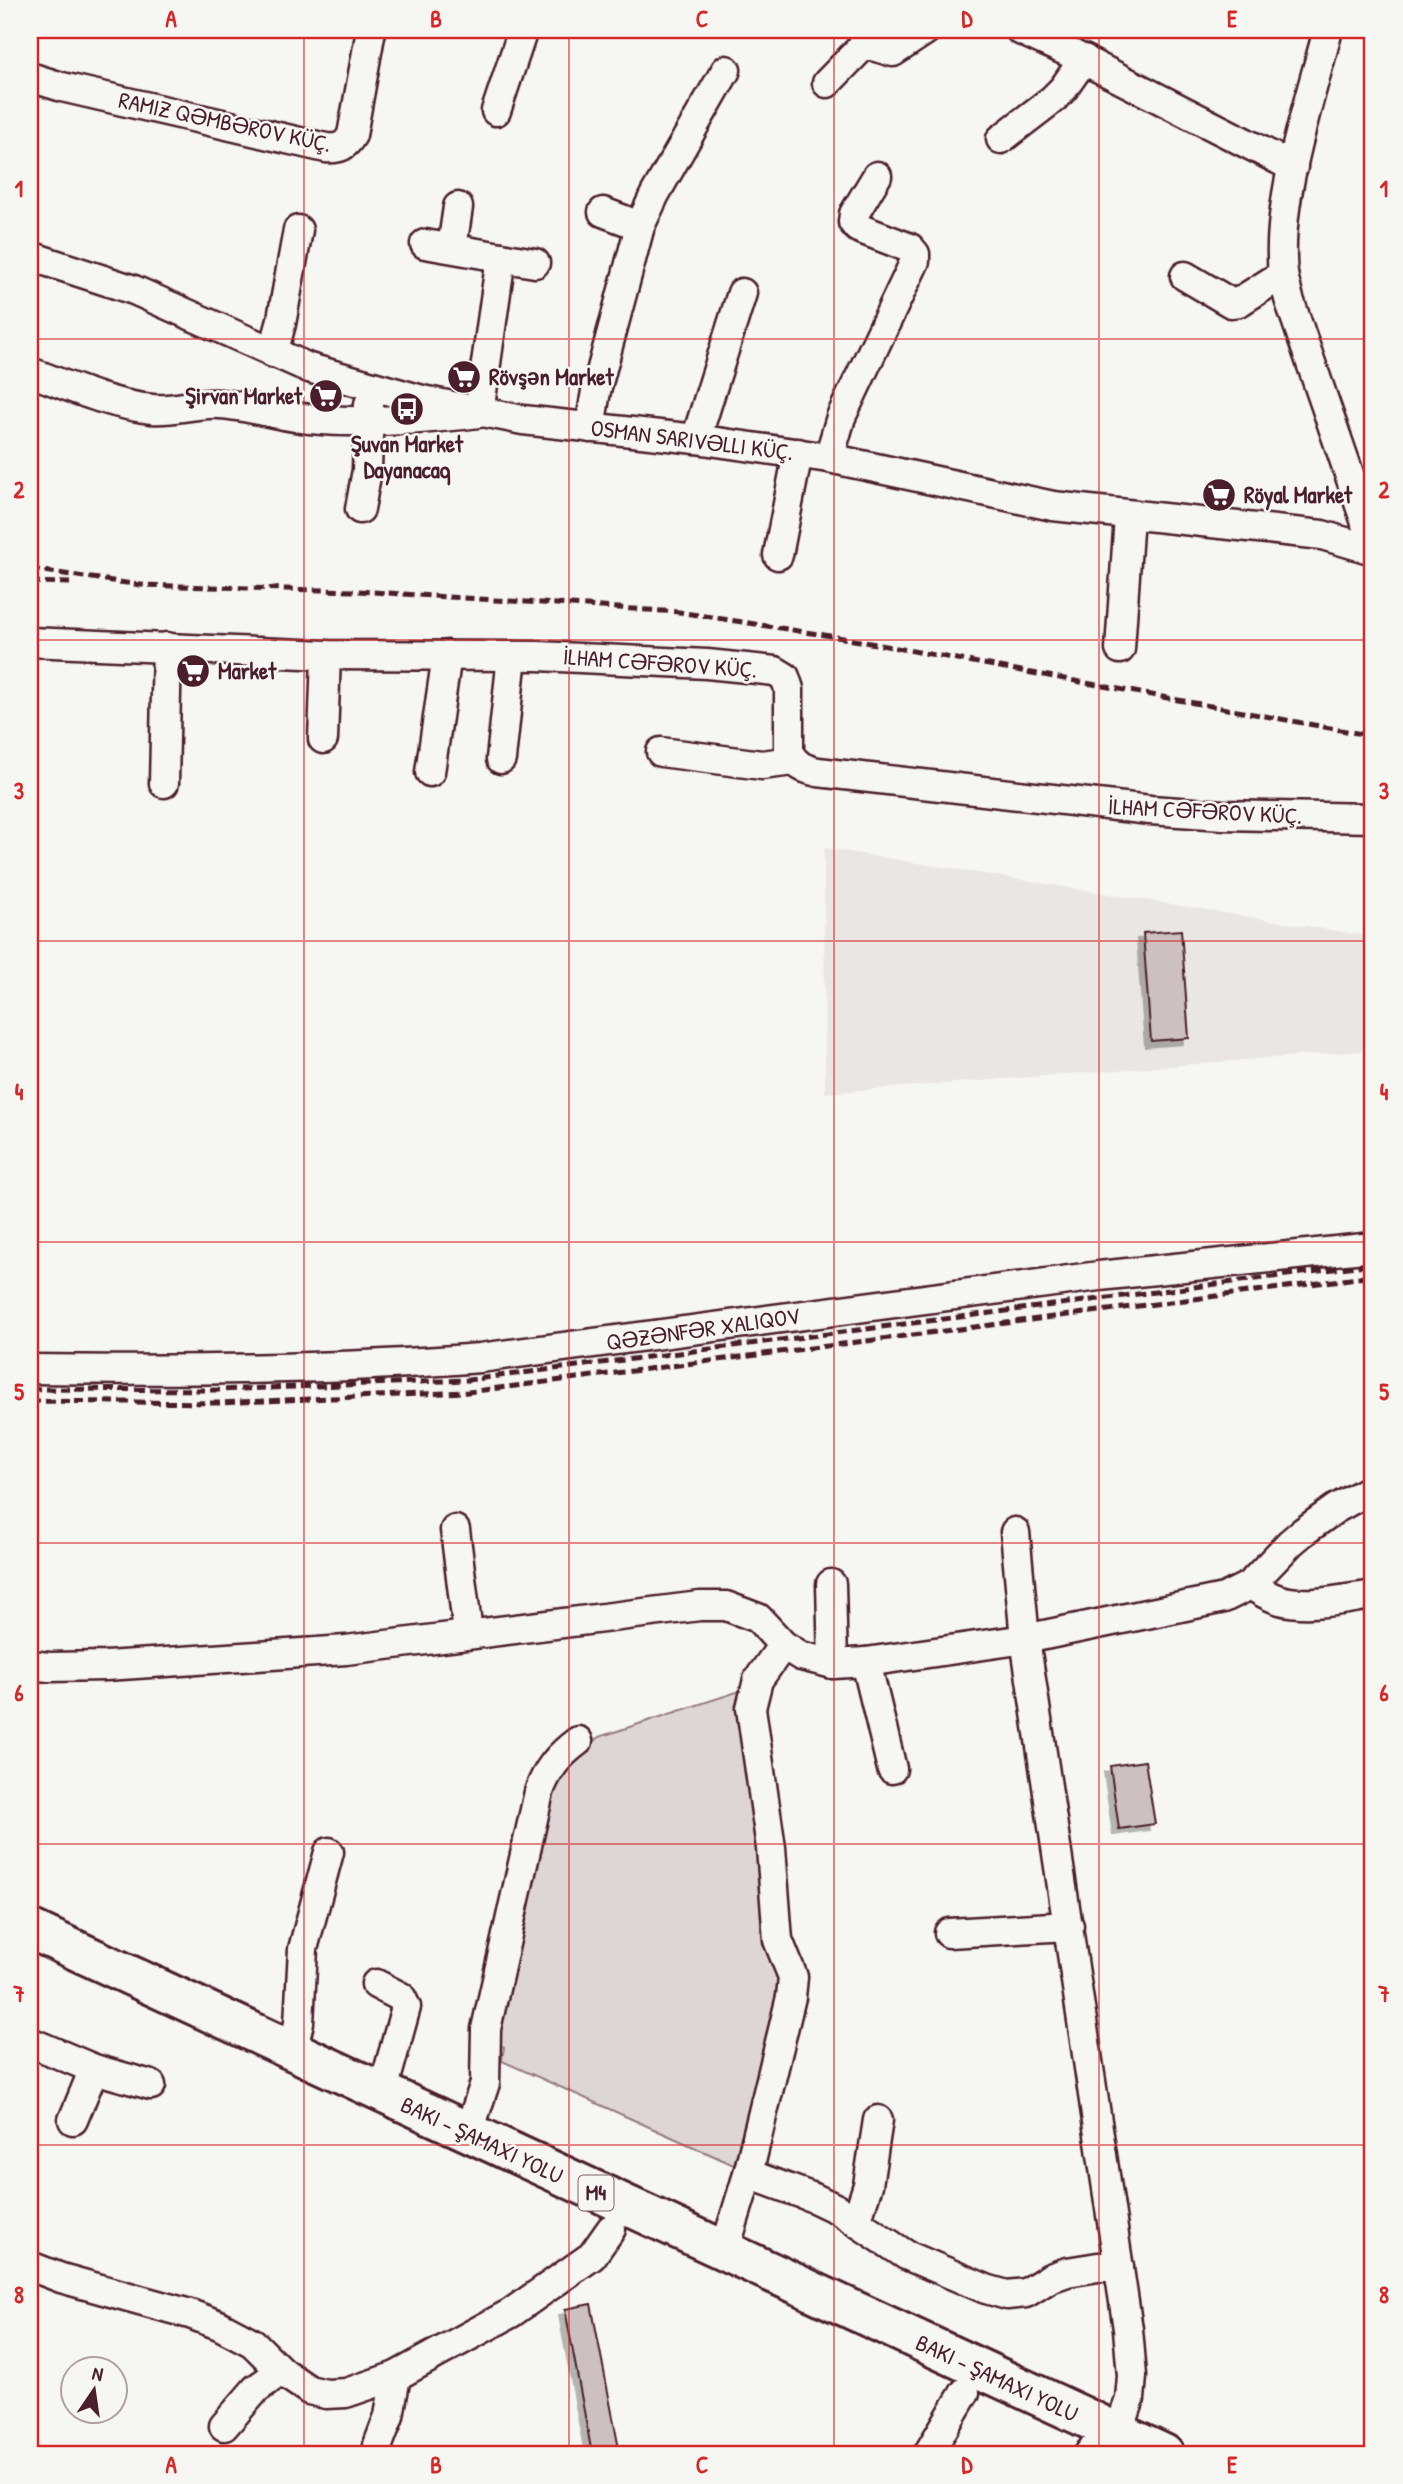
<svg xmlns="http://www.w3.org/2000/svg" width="1403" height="2484" font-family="'Patrick Hand',sans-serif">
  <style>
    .built { fill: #e9e6e3 }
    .green { fill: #ddd6d5; stroke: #947a80; stroke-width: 2 }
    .building { fill: #ccc1c0; stroke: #4a1f2b; stroke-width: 2; filter: url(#shadow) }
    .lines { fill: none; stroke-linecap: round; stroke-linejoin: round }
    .minor-casing { stroke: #4a1f2b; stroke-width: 33 }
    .highway-casing { stroke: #4a1f2b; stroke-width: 44 }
    .minor { stroke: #f6f6f2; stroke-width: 28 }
    .highway { stroke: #f6f6f2; stroke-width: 38 }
    .rail { stroke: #4a1f2b; stroke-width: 5; stroke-dasharray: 10 5; stroke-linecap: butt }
    .grid { fill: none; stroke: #d62828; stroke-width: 2; stroke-opacity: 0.55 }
    .labels { text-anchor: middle; stroke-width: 5; stroke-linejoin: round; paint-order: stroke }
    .shield { fill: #f6f6f2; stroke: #7e6067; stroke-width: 2 }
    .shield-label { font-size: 21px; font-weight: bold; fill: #4a1f2b }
    .street-label { font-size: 23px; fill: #4a1f2b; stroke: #f6f6f2 }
    .poi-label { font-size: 23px; font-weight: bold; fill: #4a1f2b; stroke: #f6f6f2; text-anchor: start }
    .neatline { fill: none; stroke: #d62828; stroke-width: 2.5 }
    .grid-label { font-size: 23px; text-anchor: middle; font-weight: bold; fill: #d62828 }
  </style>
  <defs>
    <filter id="shadow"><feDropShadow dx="-6" dy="6" stdDeviation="0" flood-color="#0004"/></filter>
  </defs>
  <rect width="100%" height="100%" fill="#f6f6f2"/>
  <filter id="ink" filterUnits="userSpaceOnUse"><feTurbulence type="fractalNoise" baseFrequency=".0143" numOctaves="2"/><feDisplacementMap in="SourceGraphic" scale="14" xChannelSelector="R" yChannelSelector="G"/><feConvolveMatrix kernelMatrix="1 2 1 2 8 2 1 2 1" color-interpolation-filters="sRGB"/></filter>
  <g filter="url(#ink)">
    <path class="built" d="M824,848L1373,937V1050L825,1093Z"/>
    <path class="green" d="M743,1690L783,1975L734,2165L502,2061L504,2047L490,2042L556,1771L599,1737Z"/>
    <g class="building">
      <path d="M1181,930L1189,1038L1151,1041L1143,933Z"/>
      <path d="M1145,1761L1155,1824L1119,1829L1110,1766Z"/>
      <path d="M591,2304L620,2454H592L565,2309Z"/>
    </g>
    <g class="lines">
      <g class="minor-casing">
        <g id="minor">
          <path d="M1020,30L1066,51L1293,167"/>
          <path d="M1328,30C1310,99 1275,203 1283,273C1284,281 1287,290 1289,299L1365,520L1372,549"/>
          <path d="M30,77L62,87L326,148C339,149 345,147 352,135L371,30"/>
          <path d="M827,83L861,48L869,45L893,52L926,30"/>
          <path d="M496,111L523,30"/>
          <path d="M1001,139L1053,99L1063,89L1084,59"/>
          <path d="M603,212L640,226"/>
          <path d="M425,244L535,263"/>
          <path d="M452,248L458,207"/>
          <path d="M30,256L134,290L309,368L422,400L523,420L696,439L829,458L1053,506L1322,535L1373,550"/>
          <path d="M1185,276L1231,303L1239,302L1283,274"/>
          <path d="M273,353L281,324L298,230"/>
          <path d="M30,372C69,386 110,405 152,409C175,411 198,402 220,404C250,406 280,416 310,419C366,424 423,420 479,413L501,257"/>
          <path d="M590,428L596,391L640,226L655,194L726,70"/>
          <path d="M696,439L742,293"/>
          <path d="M829,458L841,417L915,261V254L910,248L858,228L853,222L854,214L877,176"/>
          <path d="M360,509L367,470L369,404"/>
          <path d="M778,555L798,453"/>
          <path d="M30,642L326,655L538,656L707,664L775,671L785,677L789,689V753C796,766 805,769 818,772L1150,810L1223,815L1373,818"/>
          <path d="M1120,649L1129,516"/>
          <path d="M323,739L326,655"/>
          <path d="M661,752L762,765L793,761"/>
          <path d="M501,759L512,656"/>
          <path d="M430,772L447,655"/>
          <path d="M164,783L167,647"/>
          <path d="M30,1369C180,1371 331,1370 480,1358L1099,1276L1373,1247"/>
          <path d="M455,1530L468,1633"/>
          <path d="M1015,1532L1025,1639L1128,2329L1132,2376L1130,2399L1118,2434"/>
          <path d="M831,1584L833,1664"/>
          <path d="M1250,1585C1259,1590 1269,1597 1280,1600C1309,1608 1344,1599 1373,1595"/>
          <path d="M866,1662L892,1769"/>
          <path d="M30,1665L49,1667L106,1666L346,1650L700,1606H726L758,1618L783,1645L801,1656L833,1664L866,1662L1025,1639L1224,1598L1250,1585L1290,1543L1303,1532L1335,1509L1373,1488"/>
          <path d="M949,1933L1069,1926"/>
          <path d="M376,1984L401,1997L406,2007L382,2094"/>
          <path d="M30,2042L94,2069L151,2085"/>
          <path d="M292,2052L299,2023L303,1949L329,1852"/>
          <path d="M73,2120L94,2069"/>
          <path d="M468,2134L485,2083L486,2029L539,1792C547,1769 559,1755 578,1741"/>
          <path d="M748,2174L814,2198L837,2209L906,2255L986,2289L1007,2295L1026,2293L1050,2278L1067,2272L1098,2267H1119"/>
          <path d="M856,2222L868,2185L878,2120"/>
          <path d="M724,2252L748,2174L791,1997L793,1977L778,1940L771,1848L751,1708L758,1680L783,1645"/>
          <path d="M30,2266L61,2278L190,2314L219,2325L253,2343L281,2371L309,2390L326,2394L346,2393L396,2376L511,2313L592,2256L611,2229"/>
          <path d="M224,2426L256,2389L281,2371"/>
          <path d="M378,2445L389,2416L396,2376"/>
          <path d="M928,2454L965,2392"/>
          <path d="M1089,2454L1091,2451"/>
        </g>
      </g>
      <g class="highway-casing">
        <path id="highway" d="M30,1929L1164,2454"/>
      </g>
      <use href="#minor" class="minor"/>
      <use href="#highway" class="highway"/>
      <g class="rail">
        <path d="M30,569L140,585L357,591L679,612L843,638L1373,736"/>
        <path d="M30,582L70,583"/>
        <path d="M30,1389L218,1390L468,1380L1373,1264"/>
        <path d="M30,1401L218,1403L468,1392L1373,1276"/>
      </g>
    </g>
  </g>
  <path class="grid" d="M304,30V2454M569,30V2454M834,30V2454M1099,30V2454M30,339H1373M30,640H1373M30,941H1373M30,1242H1373M30,1543H1373M30,1844H1373M30,2145H1373"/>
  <defs>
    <g id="supermarket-disc" transform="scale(1.75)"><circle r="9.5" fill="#4a1f2b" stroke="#f6f6f2"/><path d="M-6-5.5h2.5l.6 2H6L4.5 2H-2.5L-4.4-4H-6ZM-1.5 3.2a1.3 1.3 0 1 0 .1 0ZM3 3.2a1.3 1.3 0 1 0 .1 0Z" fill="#fff"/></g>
    <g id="bus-disc" transform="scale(1.75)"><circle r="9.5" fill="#4a1f2b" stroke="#f6f6f2"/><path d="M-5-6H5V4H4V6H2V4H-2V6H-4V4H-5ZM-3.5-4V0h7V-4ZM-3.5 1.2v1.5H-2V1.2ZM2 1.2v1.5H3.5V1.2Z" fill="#fff"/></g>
  </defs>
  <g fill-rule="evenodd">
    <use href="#supermarket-disc" x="464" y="377"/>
    <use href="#supermarket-disc" x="326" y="396"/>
    <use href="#bus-disc" x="407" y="409"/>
    <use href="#supermarket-disc" x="1219" y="495"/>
    <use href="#supermarket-disc" x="193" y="671"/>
  </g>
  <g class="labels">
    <rect class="shield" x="578.5" y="2175.5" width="35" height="35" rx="5"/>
    <g class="shield-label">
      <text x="596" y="2200">M4</text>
    </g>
    <g class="street-label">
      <text transform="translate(225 122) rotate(12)" y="8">RAMIZ QƏMBƏROV KÜÇ.</text>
      <text transform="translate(692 440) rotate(7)" y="8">OSMAN SARIVƏLLI KÜÇ.</text>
      <text transform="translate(660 663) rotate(4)" y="8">İLHAM CƏFƏROV KÜÇ.</text>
      <text transform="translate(1205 811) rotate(3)" y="8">İLHAM CƏFƏROV KÜÇ.</text>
      <text transform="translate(703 1329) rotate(-8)" y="8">QƏZƏNFƏR XALIQOV</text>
      <text transform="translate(482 2140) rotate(25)" y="8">BAKI - ŞAMAXI YOLU</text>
      <text transform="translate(997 2378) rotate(25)" y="8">BAKI - ŞAMAXI YOLU</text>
    </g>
    <g class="poi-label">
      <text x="489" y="385">Rövşən Market</text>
      <text x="302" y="404" text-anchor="end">Şirvan Market</text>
      <text x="407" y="452" text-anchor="middle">Şuvan Market<tspan x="407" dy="26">Dayanacaq</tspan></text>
      <text x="1244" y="503">Röyal Market</text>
      <text x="218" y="679">Market</text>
    </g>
  </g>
  <rect width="1403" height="2484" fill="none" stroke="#f6f6f2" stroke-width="77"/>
  <g transform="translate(94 2390) rotate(13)"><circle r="33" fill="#f6f6f2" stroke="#b1a0a2" stroke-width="2"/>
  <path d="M0-5L12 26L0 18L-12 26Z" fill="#4a1f2b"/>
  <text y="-10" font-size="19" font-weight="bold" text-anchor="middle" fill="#4a1f2b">N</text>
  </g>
  <rect x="38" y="38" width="1326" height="2408" class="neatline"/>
  <g class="grid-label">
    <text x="171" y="27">A</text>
    <text x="436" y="27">B</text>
    <text x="702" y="27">C</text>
    <text x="967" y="27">D</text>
    <text x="1232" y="27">E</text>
    <text x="19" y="197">1</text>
    <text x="1384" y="197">1</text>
    <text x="19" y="498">2</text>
    <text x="1384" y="498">2</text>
    <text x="19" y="799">3</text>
    <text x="1384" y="799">3</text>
    <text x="19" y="1100">4</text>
    <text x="1384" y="1100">4</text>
    <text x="19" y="1400">5</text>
    <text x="1384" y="1400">5</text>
    <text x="19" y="1701">6</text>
    <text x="1384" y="1701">6</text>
    <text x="19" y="2002">7</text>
    <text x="1384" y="2002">7</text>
    <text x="19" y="2303">8</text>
    <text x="1384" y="2303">8</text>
    <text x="171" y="2473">A</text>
    <text x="436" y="2473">B</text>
    <text x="702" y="2473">C</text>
    <text x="967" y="2473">D</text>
    <text x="1232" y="2473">E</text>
  </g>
</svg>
